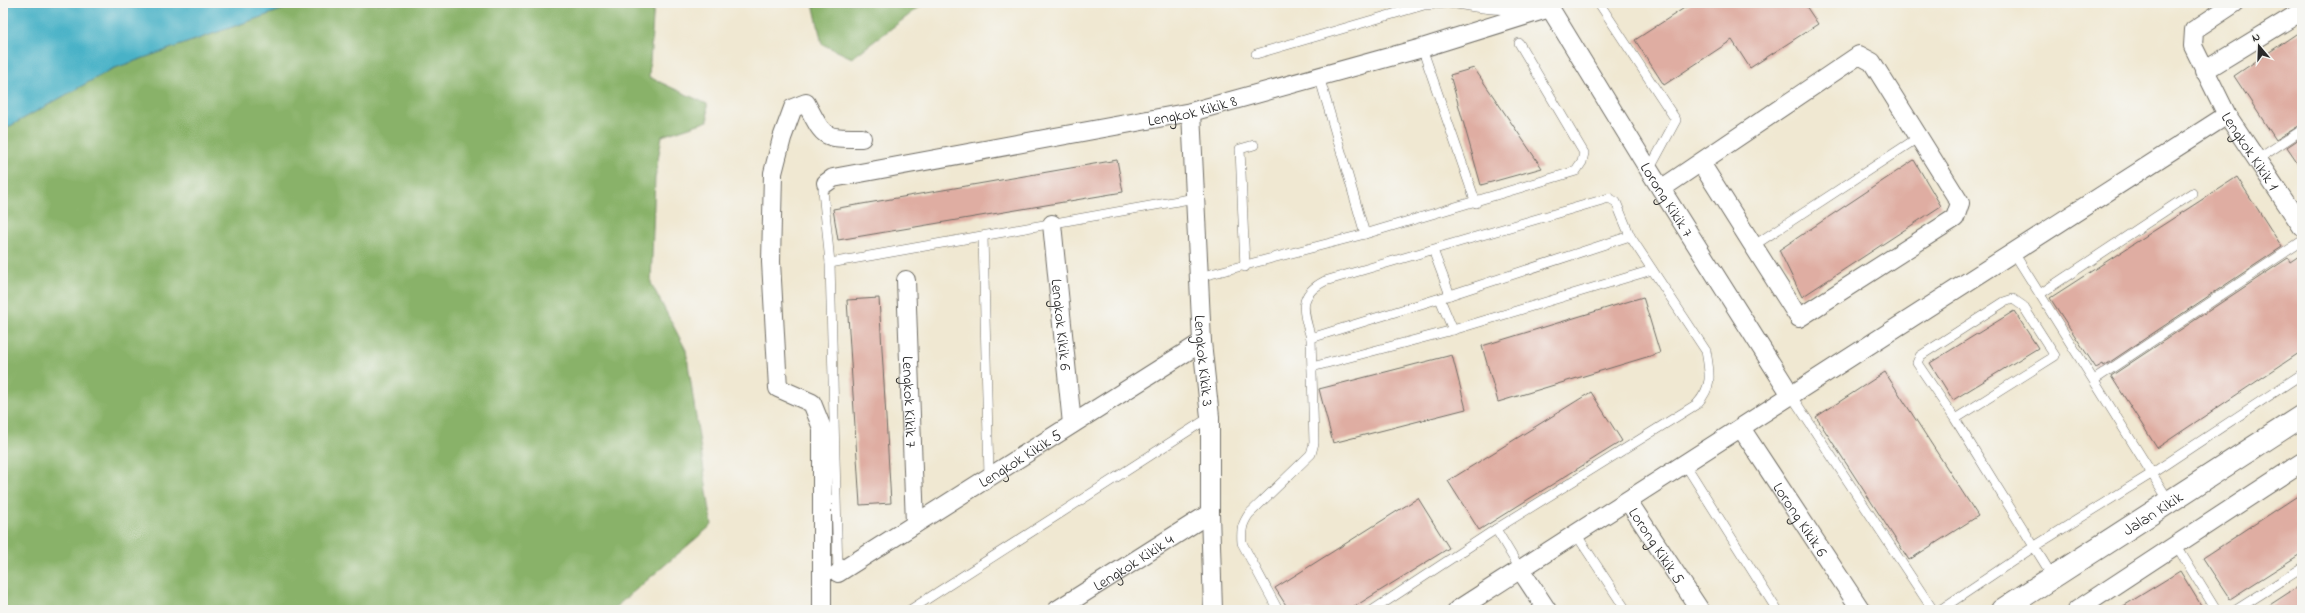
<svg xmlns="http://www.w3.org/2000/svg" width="2305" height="613" font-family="'Indie Flower',sans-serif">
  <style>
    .forest { fill: #89b269; stroke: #5a6e4a }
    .water { fill: #49b2c7; stroke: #3a6e79 }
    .building { fill: #dfada2 }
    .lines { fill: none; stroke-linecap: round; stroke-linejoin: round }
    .service-casing { stroke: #706d65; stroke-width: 10 }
    .minor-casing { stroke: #706d65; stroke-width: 20 }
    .tertiary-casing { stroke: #706d65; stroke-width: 24 }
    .service { stroke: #fff; stroke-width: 9 }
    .minor { stroke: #fff; stroke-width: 18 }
    .tertiary { stroke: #fff; stroke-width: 22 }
    .labels { text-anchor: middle; stroke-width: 3.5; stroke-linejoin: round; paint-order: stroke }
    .street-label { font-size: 16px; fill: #2b2b2b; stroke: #f6f6f2 }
  </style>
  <rect width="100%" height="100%" fill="#f6f6f2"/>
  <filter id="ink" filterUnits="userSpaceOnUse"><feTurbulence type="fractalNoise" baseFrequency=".025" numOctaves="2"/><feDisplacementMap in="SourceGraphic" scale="8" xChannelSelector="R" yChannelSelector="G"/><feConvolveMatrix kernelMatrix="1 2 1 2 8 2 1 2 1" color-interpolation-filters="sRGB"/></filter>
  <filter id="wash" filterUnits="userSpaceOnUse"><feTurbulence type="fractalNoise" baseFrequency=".012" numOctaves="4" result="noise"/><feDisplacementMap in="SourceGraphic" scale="16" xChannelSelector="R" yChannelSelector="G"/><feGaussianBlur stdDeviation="0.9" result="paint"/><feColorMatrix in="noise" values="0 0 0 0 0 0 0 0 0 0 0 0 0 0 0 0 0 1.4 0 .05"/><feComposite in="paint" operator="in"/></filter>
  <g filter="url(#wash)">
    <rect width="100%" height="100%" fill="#f0e8d2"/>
    <g class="forest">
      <path d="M301,3H654L649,77L707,104L708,121L662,136L655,178L651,283L686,350L712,525L612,610H3V130L112,69Z"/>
      <path d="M813,3H925L852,58L822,44Z"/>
    </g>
    <path class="water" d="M3,3H301L112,69L3,130Z"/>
    <g id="blocks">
      <g class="building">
        <path d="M1692,3H1804L1818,24L1750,68L1732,40L1664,85L1635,40Z"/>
        <path d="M2302,30V124L2276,140L2234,76Z"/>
        <path d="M1474,68L1542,168L1481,185L1450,75Z"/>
        <path d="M2302,137V169L2287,147Z"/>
        <path d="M1117,160L1123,192L838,240L833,209Z"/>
        <path d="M1914,160L1941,206L1802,297L1779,250Z"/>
        <path d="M2237,177L2282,247L2104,366L2103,364L2096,368L2050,298Z"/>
        <path d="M2302,254V351L2157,448L2111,376L2288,258L2290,262Z"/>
        <path d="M1643,297L1660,353L1498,402L1482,346Z"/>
        <path d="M879,298L891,503L860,505L847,300Z"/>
        <path d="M2014,311L2038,348L1953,400L1930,363Z"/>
        <path d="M1452,355L1466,409L1333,443L1319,389Z"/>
        <path d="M1885,372L1978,516L1909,560L1816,417Z"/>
        <path d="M1591,392L1622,441L1479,530L1448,481Z"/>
        <path d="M2302,493V553L2230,599L2203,558Z"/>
        <path d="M1418,498L1449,548L1349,610H1289L1275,588Z"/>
        <path d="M2180,571L2204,610H2117Z"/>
        <path d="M2302,584V610H2262Z"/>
      </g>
    </g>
  </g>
  <g filter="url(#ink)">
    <use href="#blocks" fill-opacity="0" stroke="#706d65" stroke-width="1"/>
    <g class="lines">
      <g class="service-casing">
        <g id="service">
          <path d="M1448,3C1476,6 1509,16 1534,3"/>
          <path d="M1599,3L1676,120L1649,170"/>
          <path d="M1422,48L1476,203"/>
          <path d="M1256,54L1424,5L1447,3"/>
          <path d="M1319,76L1365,234"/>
          <path d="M2258,159L2302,130"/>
          <path d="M826,183L823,190L830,263L838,573"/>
          <path d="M983,236L989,477"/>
          <path d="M1753,246L1919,137"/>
          <path d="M1433,250L1450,295"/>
          <path d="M2014,253L2169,501"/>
          <path d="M830,263L1195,198"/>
          <path d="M1245,267L1240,149L1254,145"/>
          <path d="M1199,277L1365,234L1576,171L1582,162L1584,153L1519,43"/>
          <path d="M2040,294L2192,193"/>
          <path d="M1440,299L1453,330"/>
          <path d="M1311,338L1450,295L1630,236"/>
          <path d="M1312,367L1453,330L1652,270"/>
          <path d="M2094,380L2302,241"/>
          <path d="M1791,395L1933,610"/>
          <path d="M1955,419L1917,363L1920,356L2004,302L2013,299L2023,306L2055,356L1955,419L2053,577"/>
          <path d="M1685,464L1777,610"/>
          <path d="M1496,529L1520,569"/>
          <path d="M1576,534L1626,610"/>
          <path d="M2176,545L2216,610"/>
          <path d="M910,610L1210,417"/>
          <path d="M1278,610L1242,543C1241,530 1242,524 1249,514L1311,454L1314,443L1311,338C1303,311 1297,295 1325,281L1609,198L1616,202L1630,236L1706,351C1710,374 1713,386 1697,404L1496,529L1373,610"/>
          <path d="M1940,610L2035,546L2151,474L2302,374"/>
          <path d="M2236,610L2302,568"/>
        </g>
      </g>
      <g class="minor-casing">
        <g id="minor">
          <path id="s1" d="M2235,3L2194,30L2193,46L2227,115L2302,227"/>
          <path d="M2204,71L2302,11"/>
          <path id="s2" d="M1191,112L1202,342L1210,417V513L1213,610"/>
          <path id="s3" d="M826,183L833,178L1191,112L1422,48L1550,8L1649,170L1791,395"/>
          <path d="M1661,189L1859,55L1872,62L1960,203L1955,218L1799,318L1701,163"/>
          <path id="s4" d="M1052,224L1072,424"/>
          <path id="s5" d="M906,280L915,524"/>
          <path id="s6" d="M1741,428L1861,610"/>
          <path id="s7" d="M1628,501L1700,610"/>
          <path d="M1520,569L1547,610"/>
          <path id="s8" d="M838,573L1202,342"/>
          <path d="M822,610V428L812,403L778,388L771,262L773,173L782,138L793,108L806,103C825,139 822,138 862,138"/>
          <path id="s9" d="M1057,610L1210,513"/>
          <path d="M1457,610L2227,115"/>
          <path d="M2077,610L2302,462"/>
        </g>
      </g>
      <g class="tertiary-casing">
        <g id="tertiary">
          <path id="s10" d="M2002,610L2302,416"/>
        </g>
      </g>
      <use href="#service" class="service"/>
      <use href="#minor" class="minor"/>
      <use href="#tertiary" class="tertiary"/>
    </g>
  </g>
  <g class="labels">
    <g class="street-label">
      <text dy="6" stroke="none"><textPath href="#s3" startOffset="374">Lengkok Kikik 8</textPath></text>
      <text dy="6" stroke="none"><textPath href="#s1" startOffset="185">Lengkok Kikik 1</textPath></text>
      <text dy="6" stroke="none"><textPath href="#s3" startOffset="971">Lorong Kikik 7</textPath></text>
      <text dy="6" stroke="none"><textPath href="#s4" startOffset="101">Lengkok Kikik 6</textPath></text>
      <text dy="6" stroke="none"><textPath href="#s2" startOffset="249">Lengkok Kikik 3</textPath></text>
      <text dy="6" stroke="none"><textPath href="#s5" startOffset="122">Lengkok Kikik 7</textPath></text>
      <text dy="6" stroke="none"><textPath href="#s8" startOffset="215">Lengkok Kikik 5</textPath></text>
      <text dy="6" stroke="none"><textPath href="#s10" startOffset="179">Jalan Kikik</textPath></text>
      <text dy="6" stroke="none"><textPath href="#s6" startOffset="109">Lorong Kikik 6</textPath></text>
      <text dy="6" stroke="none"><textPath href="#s7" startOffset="53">Lorong Kikik 5</textPath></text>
      <text dy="6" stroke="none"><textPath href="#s9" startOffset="90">Lengkok Kikik 4</textPath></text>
    </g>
  </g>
  <rect width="2305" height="613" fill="none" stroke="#f6f6f2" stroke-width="16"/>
  <g transform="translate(2259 46) rotate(341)" stroke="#f6f6f2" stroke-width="3" paint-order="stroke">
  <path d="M0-3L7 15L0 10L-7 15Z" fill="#2b2b2b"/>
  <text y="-6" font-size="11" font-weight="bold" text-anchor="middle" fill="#2b2b2b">N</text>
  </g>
</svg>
